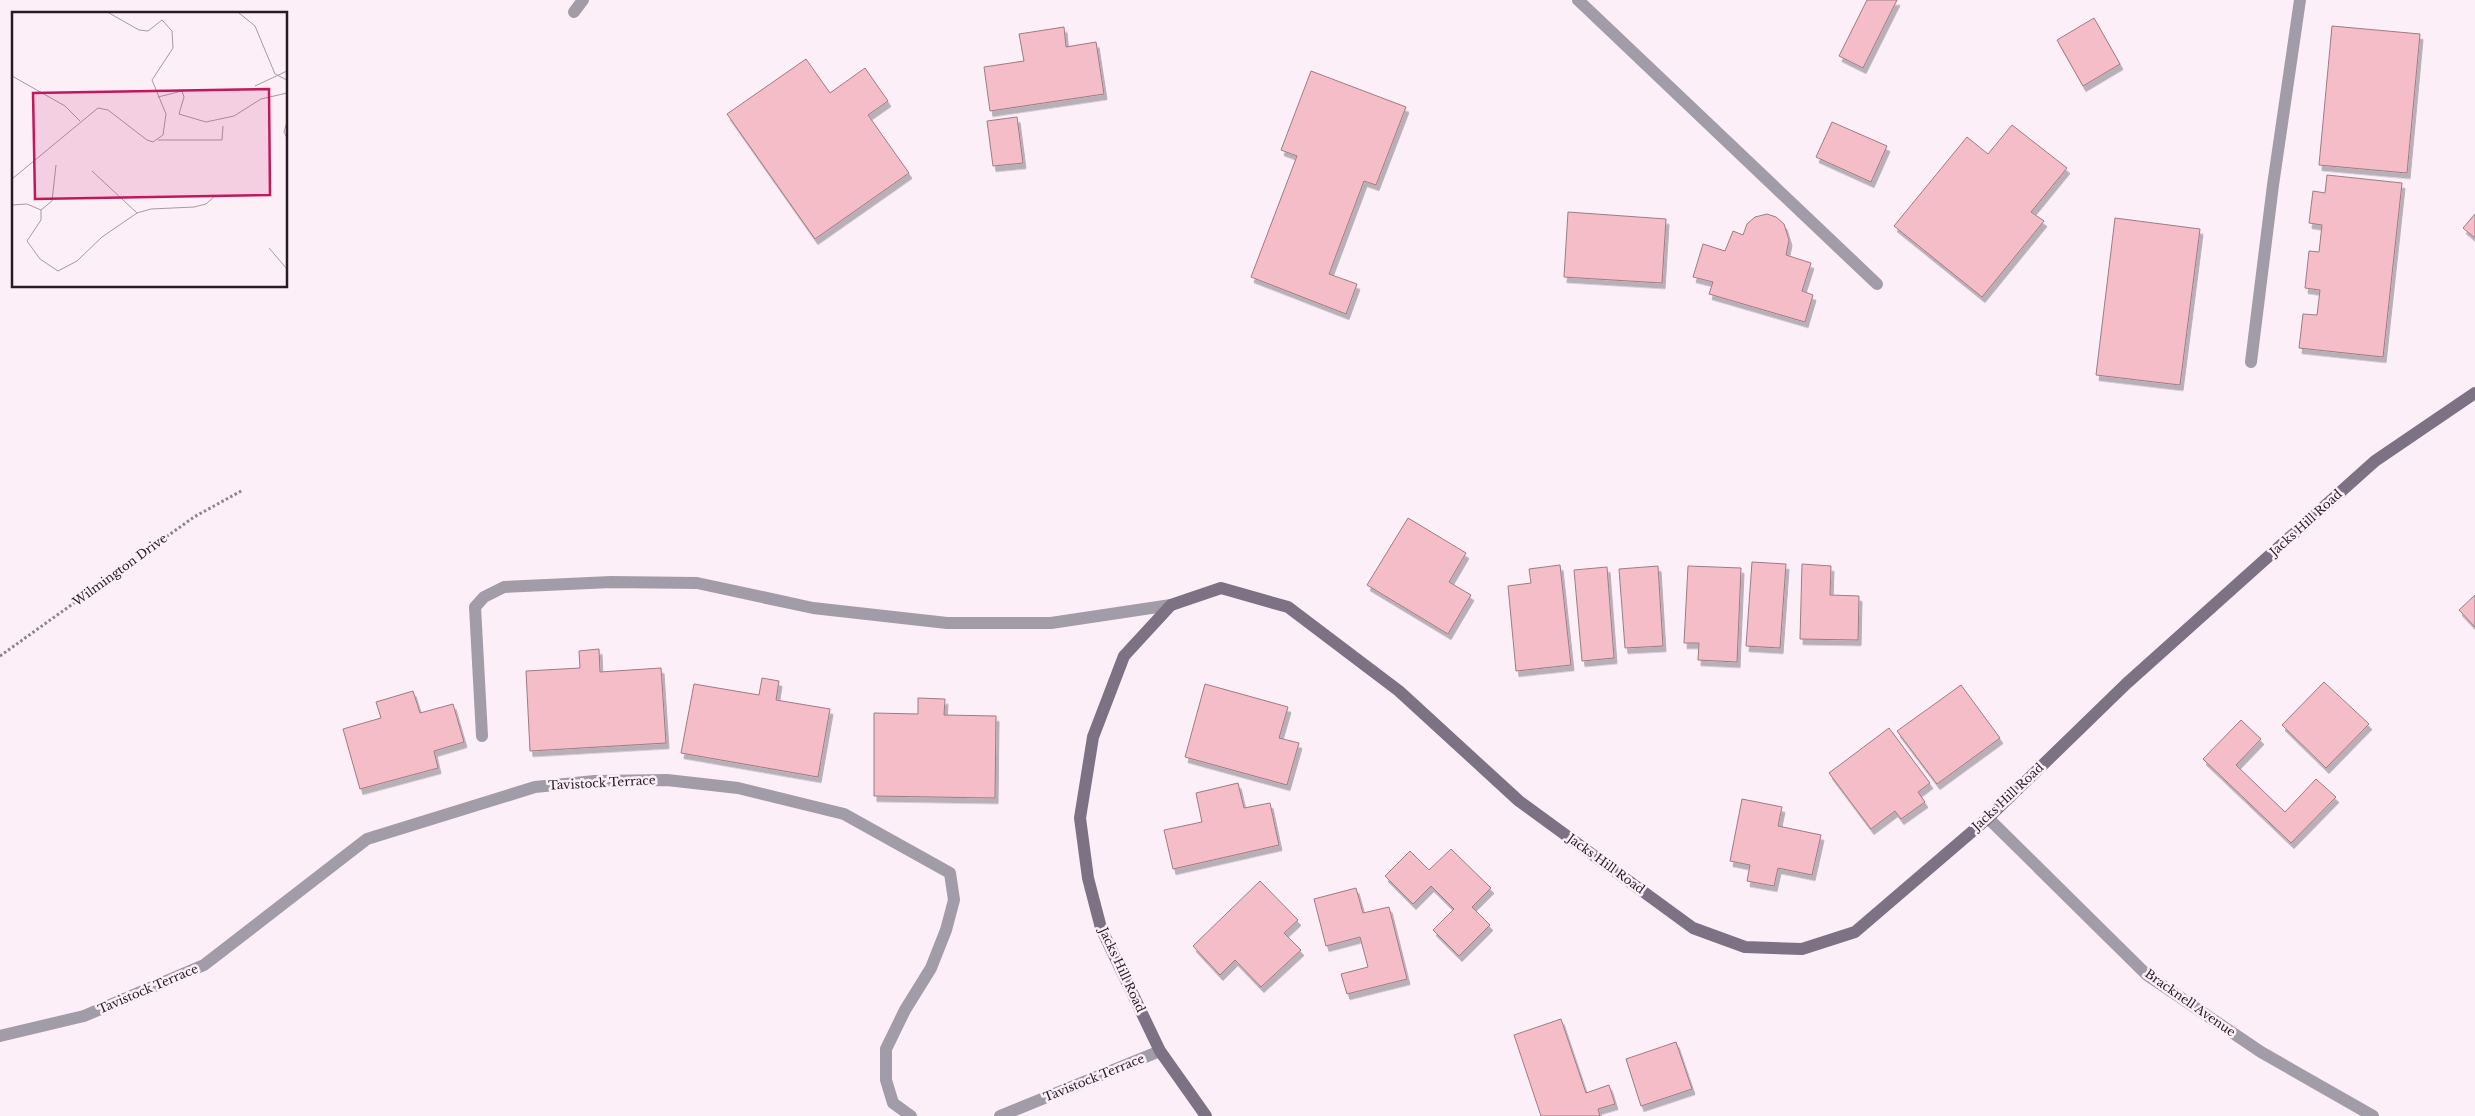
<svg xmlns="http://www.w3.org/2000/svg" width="2475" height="1116" font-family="'Libre Baskerville',serif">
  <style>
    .building { fill: #f5bdc8; stroke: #9e7b82; filter: url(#shadow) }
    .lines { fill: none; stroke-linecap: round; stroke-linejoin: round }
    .path { stroke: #8f838b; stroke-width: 3; stroke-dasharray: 2.5 2.5; stroke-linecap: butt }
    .street { stroke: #a29ca8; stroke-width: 12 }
    .secondary { stroke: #7c7284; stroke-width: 12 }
    .labels { text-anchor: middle; stroke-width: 5; stroke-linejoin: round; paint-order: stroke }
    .street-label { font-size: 12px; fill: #281c24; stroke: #fceff8 }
    .inset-road { fill: none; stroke: #a79ba3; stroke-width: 1 }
    .view { fill: #c2185b; fill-opacity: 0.15; stroke: #c2185b; stroke-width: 2.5 }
    .inset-edge { fill: none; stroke: #281c24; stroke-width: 2.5 }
  </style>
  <defs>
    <filter id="shadow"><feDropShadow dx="3" dy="5.5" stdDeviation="0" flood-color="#0004"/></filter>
  </defs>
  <rect width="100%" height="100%" fill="#fceff8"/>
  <g class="building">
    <path d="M1867,0H1897L1863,68L1839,56Z"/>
    <path d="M2094,18L2120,64L2083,86L2057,40Z"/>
    <path d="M2332,26L2420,34L2407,173L2319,165Z"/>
    <path d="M1064,27L1066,47L1096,42L1104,94L990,111L984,67L1024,61L1019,34Z"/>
    <path d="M806,59L830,93L865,68L888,101L868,115L909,173L815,239L727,114Z"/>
    <path d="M1311,71L1406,107L1376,185L1364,181L1329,274L1357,284L1346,314L1251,277L1297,156L1281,150Z"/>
    <path d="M1017,117L1023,163L993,166L987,121Z"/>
    <path d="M1832,122L1887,146L1871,182L1816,157Z"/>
    <path d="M2012,125L2067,168L2031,212L2044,221L1982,297L1894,226L1967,137L1988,154Z"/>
    <path d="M2327,175L2402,183L2383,357L2299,348L2303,314L2317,315L2320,290L2305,288L2309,251L2319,252L2322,225L2309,223L2313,191L2325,193Z"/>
    <path d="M1568,212L1666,219L1662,283L1564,277Z"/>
    <path d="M1767,214L1776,217L1784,224L1789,240L1786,255L1811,263L1802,291L1813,295L1805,322L1709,294L1713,282L1693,277L1703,244L1725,251L1733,231L1743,235L1747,224L1755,217Z"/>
    <path d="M2475,214V238L2463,228Z"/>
    <path d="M2115,218L2200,229L2180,385L2096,375Z"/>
    <path d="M1408,518L1466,553L1449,582L1471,595L1448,634L1367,585Z"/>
    <path d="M1752,562L1786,564L1780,648L1746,646Z"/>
    <path d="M1802,564L1831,566L1830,595L1859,596L1858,640L1800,639Z"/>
    <path d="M1560,565L1571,665L1516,671L1508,586L1531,583L1529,569Z"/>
    <path d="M1658,566L1663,646L1625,648L1619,569Z"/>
    <path d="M1688,566L1741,568L1737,662L1698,660L1699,643H1684Z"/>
    <path d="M1607,567L1614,658L1582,661L1574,570Z"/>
    <path d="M2475,595V627L2459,610Z"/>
    <path d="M599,649L600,672L661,668L666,743L530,751L526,671L580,668L579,651Z"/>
    <path d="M762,678L779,681L776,700L830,709L818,777L681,753L694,684L759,695Z"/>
    <path d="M2324,682L2369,724L2326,768L2282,725Z"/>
    <path d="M1205,684L1288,707L1279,738L1299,743L1287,785L1185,757Z"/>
    <path d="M1961,685L2000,738L1937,784L1897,731Z"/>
    <path d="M413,691L420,713L453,704L464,742L434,751L438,768L360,789L343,729L381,718L376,702Z"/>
    <path d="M918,698L945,699L944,715L996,716L995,798L874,796V713L918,714Z"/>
    <path d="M2241,720L2261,739L2236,765L2285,812L2316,779L2336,797L2291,843L2203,759Z"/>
    <path d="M1889,728L1930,783L1918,792L1925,802L1901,819L1895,811L1871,829L1829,773Z"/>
    <path d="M1238,783L1244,808L1270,803L1279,845L1173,869L1164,830L1202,822L1196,793Z"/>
    <path d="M1742,799L1782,807L1778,826L1821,835L1812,875L1778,868L1774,886L1747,881L1750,865L1730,861Z"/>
    <path d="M1451,849L1491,888L1472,907L1490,925L1459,956L1433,930L1454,909L1431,886L1413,904L1385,876L1410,851L1429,870Z"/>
    <path d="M1260,881L1298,920L1284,933L1301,950L1261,987L1235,960L1220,975L1193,946Z"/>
    <path d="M1356,888L1363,913L1389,907L1407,979L1347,994L1341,974L1368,967L1360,937L1326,946L1314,899Z"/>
    <path d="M1561,1019L1586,1093L1609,1085L1615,1104L1598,1109L1600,1116H1541L1514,1035Z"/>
    <path d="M1676,1042L1692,1089L1641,1106L1626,1059Z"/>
  </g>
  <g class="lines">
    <path class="path" d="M0,656L194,517L243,490"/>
    <g class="street">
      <path d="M1578,0L1877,284"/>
      <path d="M574,12L583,0"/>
      <path d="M2251,362L2273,185L2300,0"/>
      <path d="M482,736L475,607L484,597L504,587L611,582L697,583L813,608L947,623H1051L1171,605"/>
      <path d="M1988,818L2147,975L2261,1052L2373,1116"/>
      <path d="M0,1036L84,1016L204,965L367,839L535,787L595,781L667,780L738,788L844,814L950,873L954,900L946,930L931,968L905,1010L886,1049V1080L893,1103L911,1116"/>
      <path d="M1000,1116L1160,1051"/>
    </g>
    <path class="secondary" d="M1206,1116L1160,1051L1101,928L1088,878L1080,818L1093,737L1124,656L1171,605L1221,588L1288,607L1399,691L1519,801L1693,928L1745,947L1802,949L1855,932L1988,818L2126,684L2375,461L2475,393"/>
  </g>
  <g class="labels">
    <g class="street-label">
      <text transform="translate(2306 523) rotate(-42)" y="4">Jacks Hill Road</text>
      <text transform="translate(120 570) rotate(-36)" y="4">Wilmington Drive</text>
      <text transform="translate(602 783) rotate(-3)" y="4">Tavistock Terrace</text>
      <text transform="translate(2008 797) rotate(-43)" y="4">Jacks Hill Road</text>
      <text transform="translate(1606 864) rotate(36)" y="4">Jacks Hill Road</text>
      <text transform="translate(1122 970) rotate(65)" y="4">Jacks Hill Road</text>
      <text transform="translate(148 989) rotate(-23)" y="4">Tavistock Terrace</text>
      <text transform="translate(2190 1003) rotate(35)" y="4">Bracknell Avenue</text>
      <text transform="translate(1094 1078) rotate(-22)" y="4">Tavistock Terrace</text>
    </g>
  </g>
  <g transform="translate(12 12)">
    <rect width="275" height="275" fill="#fceff8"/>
    <path class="inset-road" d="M227,1L243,14L263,62L275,68M0,64L53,94L68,109M243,74L275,59M146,85L170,79L172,85L167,102L194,110L222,104L249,87L275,81M275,110L272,120L275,126M146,128H210L211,114M80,159L125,201M0,167L86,96L96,98L135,128L141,130L151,123L154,102L140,68L161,36L160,19L150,8L136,19L127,18L97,1M0,193L15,192L29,198V208L15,229L28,247L46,259L65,249L90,225L125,201L139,197L182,195L194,192L204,183M29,198L40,189L44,153M257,236L275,257"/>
    <path class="view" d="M257,77L258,183L23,187L21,81Z"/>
    <rect width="275" height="275" class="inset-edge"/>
  </g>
</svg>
